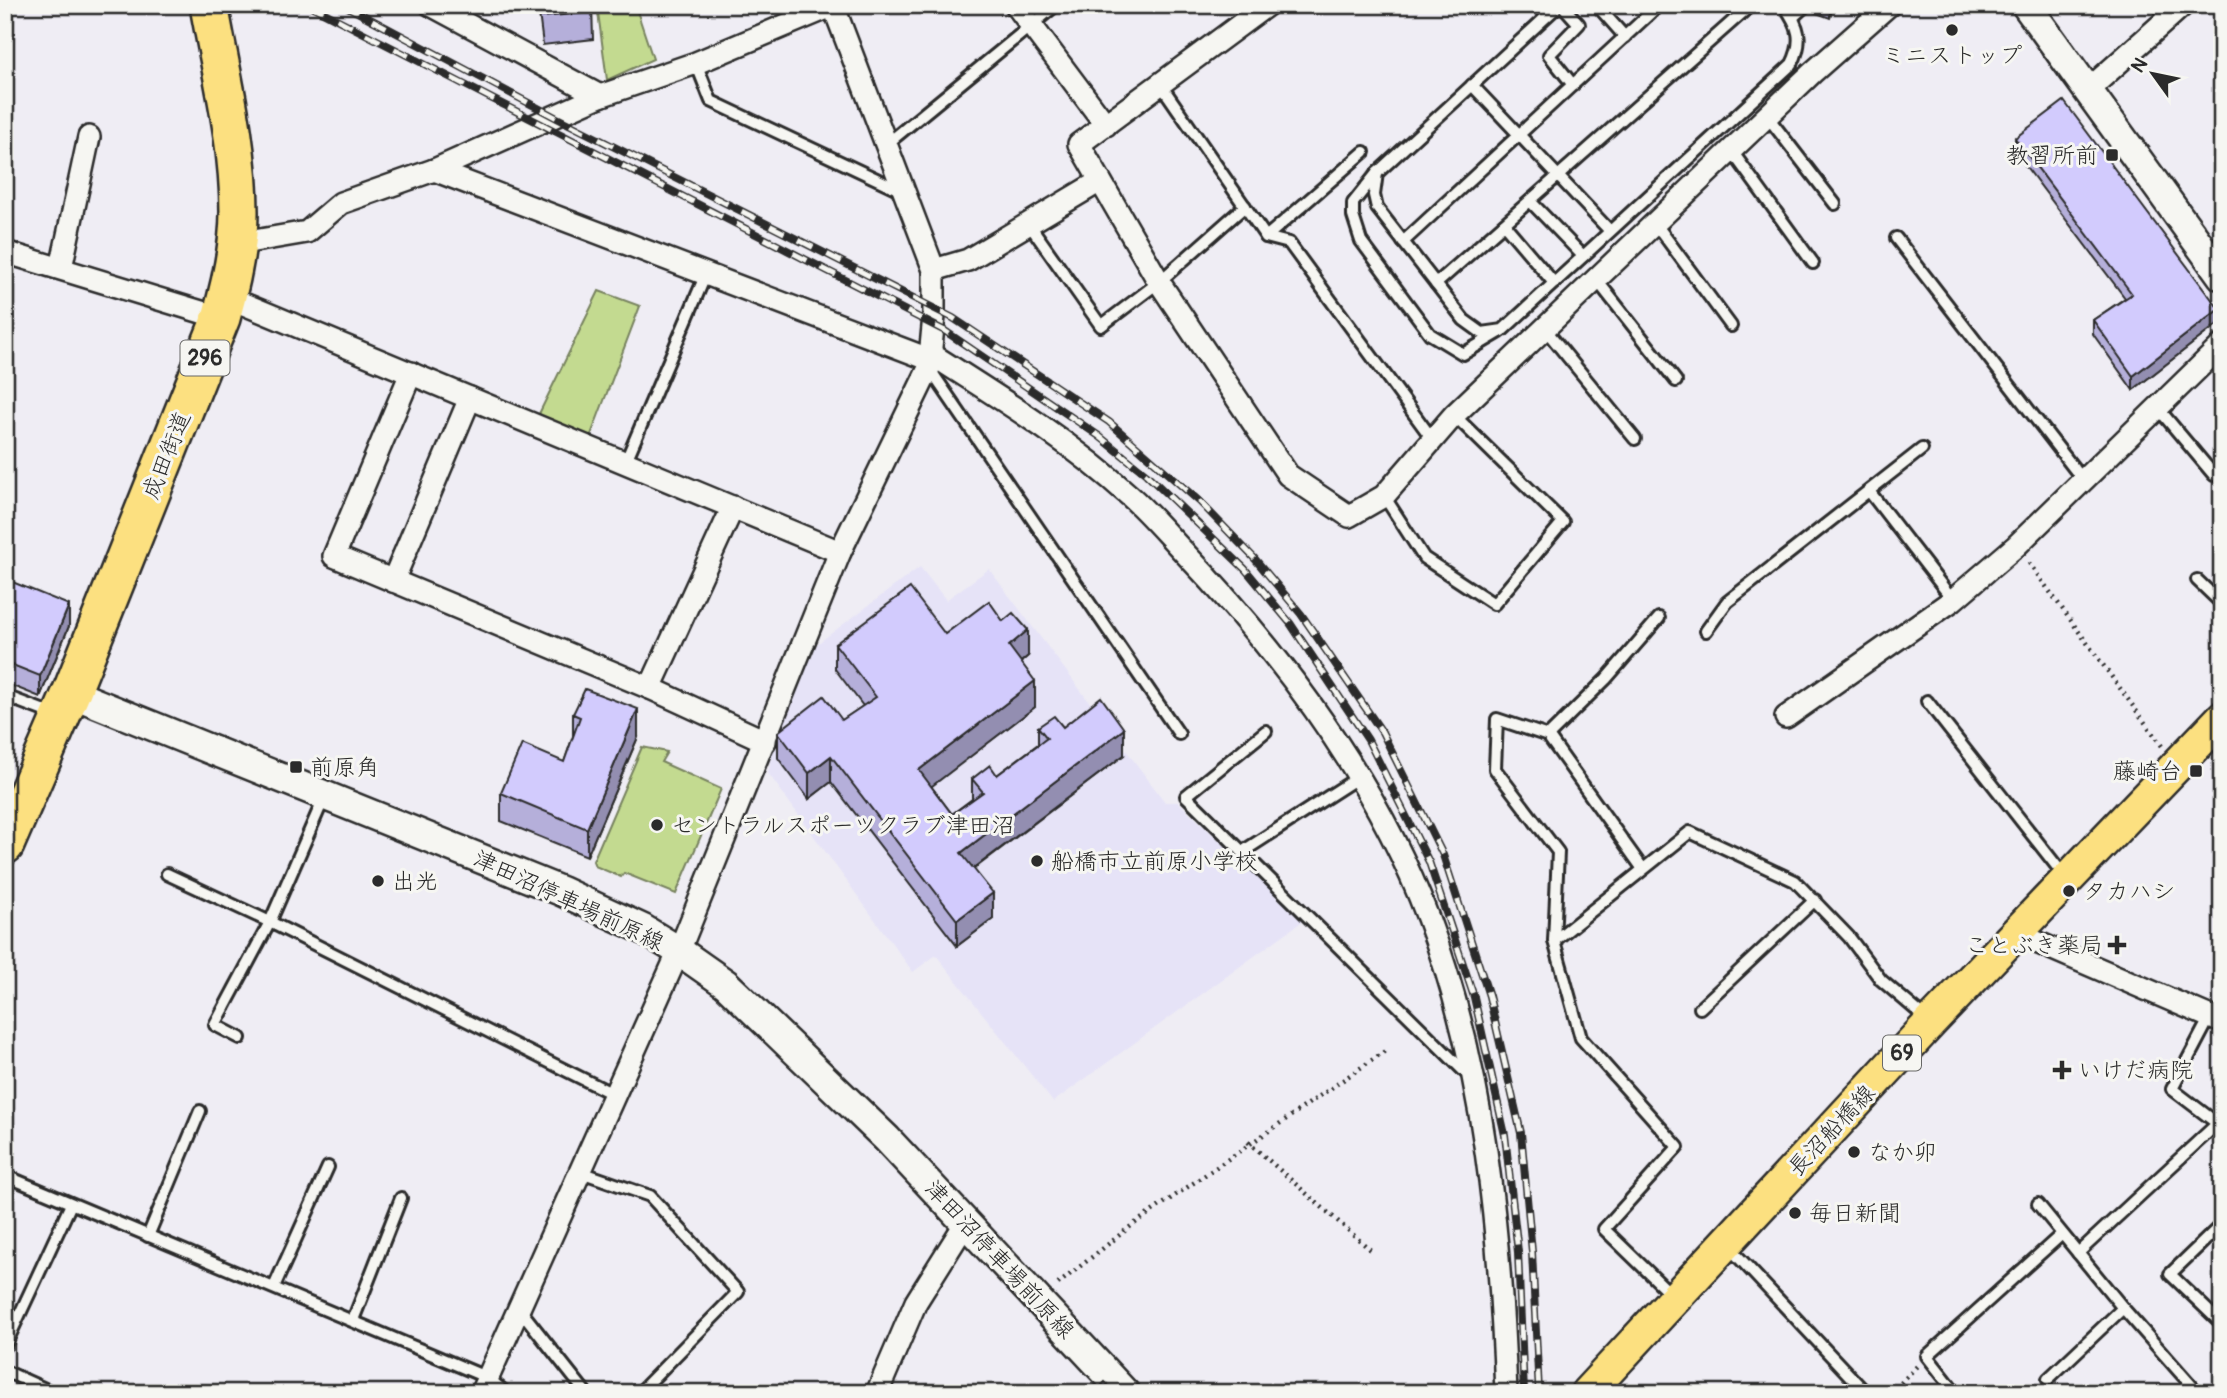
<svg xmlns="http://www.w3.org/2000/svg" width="2227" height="1398" font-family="Pangolin,'Klee One',sans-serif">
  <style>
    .built { fill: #e6e3f7 }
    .green { fill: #c3da90; stroke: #77825e; stroke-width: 2 }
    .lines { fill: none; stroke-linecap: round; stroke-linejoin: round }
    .lane-casing { stroke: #2b2b2b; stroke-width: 16 }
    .street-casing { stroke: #2b2b2b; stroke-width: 26 }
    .secondary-casing { stroke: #2b2b2b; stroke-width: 33 }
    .primary-casing { stroke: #2b2b2b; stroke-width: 37 }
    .highway-casing { stroke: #2b2b2b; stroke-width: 42 }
    .path { stroke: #2b2b2b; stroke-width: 4.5; stroke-dasharray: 2 5; stroke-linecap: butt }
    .lane { stroke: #f6f6f2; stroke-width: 10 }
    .street { stroke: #f6f6f2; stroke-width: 21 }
    .secondary { stroke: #f6f6f2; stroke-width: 28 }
    .primary { stroke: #fce080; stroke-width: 32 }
    .highway { stroke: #fce080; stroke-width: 37 }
    .rail-casing { stroke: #2b2b2b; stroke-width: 8 }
    .rail { stroke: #f6f6f2; stroke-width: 5; stroke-dasharray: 16; stroke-linecap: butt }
    .wall { fill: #b5afda; stroke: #2b2b2b; stroke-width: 2 }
    .shaded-wall { fill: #938eb1; stroke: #2b2b2b; stroke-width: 2 }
    .building { fill: #d2cbfd; stroke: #2b2b2b; stroke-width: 2 }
    .poi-dot { fill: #2b2b2b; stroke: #f6f6f2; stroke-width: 2.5 }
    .labels { text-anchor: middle; stroke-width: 6; stroke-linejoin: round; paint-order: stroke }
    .shield { fill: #f6f6f2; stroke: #686867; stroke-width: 2 }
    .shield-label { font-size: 21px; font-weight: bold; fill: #2b2b2b }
    .poi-label { font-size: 23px; fill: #2b2b2b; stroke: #f6f6f2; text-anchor: start }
    .street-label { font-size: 23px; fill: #2b2b2b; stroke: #f6f6f2 }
  </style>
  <rect width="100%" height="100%" fill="#efedf4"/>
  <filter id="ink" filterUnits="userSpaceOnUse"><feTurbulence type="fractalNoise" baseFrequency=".0143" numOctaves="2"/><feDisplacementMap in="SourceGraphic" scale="14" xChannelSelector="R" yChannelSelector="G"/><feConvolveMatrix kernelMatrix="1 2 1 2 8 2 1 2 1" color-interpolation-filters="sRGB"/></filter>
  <g filter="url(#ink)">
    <path class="built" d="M920,567L946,600L989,569L1165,802H1178L1304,920L1053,1102L936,955L913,972L768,773L779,726L809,650Z"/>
    <g class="green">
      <path d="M597,5H635L653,59L607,80Z"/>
      <path d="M599,291L640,306L589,440L536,420Z"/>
      <path d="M642,747L667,752L661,762L721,789L676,894L624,873L621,877L595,866L593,861Z"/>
    </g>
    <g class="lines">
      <g class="lane-casing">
        <g id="lane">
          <path d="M1562,5L1579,24L1549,55L1573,85"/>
          <path d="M1609,5L1602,11L1625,37"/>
          <path d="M1793,17L1806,5"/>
          <path d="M696,63L711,101L902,191"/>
          <path d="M1161,85L1266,237L1289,243L1433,440"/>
          <path d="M1472,85L1610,231"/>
          <path d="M1767,116L1835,204"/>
          <path d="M888,143L1056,5"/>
          <path d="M1731,150L1813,263"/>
          <path d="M1377,173L1374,195L1377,208L1464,320L1482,333L1503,330L1792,64C1804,40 1799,26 1784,5"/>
          <path d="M1530,201L1583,256"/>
          <path d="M1655,223L1731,326"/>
          <path d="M1029,224L1101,326L1159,282L1245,206"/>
          <path d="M1504,224L1554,283"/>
          <path d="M1266,237L1364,152"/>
          <path d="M1896,238L2083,480"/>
          <path d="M1403,242L1659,5"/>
          <path d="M1596,279L1676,381"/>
          <path d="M1436,284L1751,5"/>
          <path d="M1545,329L1635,439"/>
          <path d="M1500,332L1463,354L1430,334L1361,241L1353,216V203L1377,173L1559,5"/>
          <path d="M929,368L1179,734"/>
          <path d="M2157,407L2214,475"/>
          <path d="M625,463L706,274"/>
          <path d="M1869,491L1953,600"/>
          <path d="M1384,496L1424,558L1494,604L1563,522L1454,415"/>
          <path d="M2197,580L2222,604"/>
          <path d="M1706,631L1727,602L1922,449"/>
          <path d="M5,696L55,715"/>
          <path d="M1927,701L2066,878"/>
          <path d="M1266,731L1186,796L1469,1076"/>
          <path d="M1548,736L1606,679L1659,618"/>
          <path d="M1242,852L1357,778"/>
          <path d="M1643,869L1548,736L1497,719L1495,769L1558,852L1554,941L1581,1038L1678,1147L1604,1229L1673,1296"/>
          <path d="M167,874L270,922L613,1094"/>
          <path d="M1554,941L1690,832L1795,881L1849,937L1881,980L1928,1020"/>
          <path d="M1700,1008L1815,900"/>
          <path d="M2210,1017L2172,1089L2222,1127"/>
          <path d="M240,1038L215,1025L270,922L324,798"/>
          <path d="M578,1171L650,1196L738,1292L639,1393"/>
          <path d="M5,1190L11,1178L488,1378L506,1393"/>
          <path d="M2038,1204L2123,1308L2198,1393"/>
          <path d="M2222,1224L2170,1274L2222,1324"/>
          <path d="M148,1236L200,1111"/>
          <path d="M1728,1246L1866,1393"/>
          <path d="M2078,1253L2218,1123"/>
          <path d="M274,1287L328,1167"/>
          <path d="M518,1307L586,1393"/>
          <path d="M353,1320L401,1198"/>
          <path d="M5,1346L71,1204"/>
          <path d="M5,1371L54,1393"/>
          <path d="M2048,1379L2123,1308"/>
          <path d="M1956,1393L1927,1356L2062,1234"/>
        </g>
      </g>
      <g class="street-casing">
        <g id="street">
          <path d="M431,5L600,96"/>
          <path d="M1016,5L1106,125"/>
          <path d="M1267,5L1079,144L1159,282L1288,475L1349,516L1384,496L1454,415L1812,73L1889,5"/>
          <path d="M2088,90L2183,5"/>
          <path d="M434,170L931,360"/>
          <path d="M236,244L307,232L341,203L434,170L600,96L696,63L834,5"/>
          <path d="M5,252L221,318"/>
          <path d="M61,268L89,137"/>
          <path d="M934,270L968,260L1100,181"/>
          <path d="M227,297L840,552"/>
          <path d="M931,354C1000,398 1070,441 1130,496C1149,513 1165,532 1182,550C1282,655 1377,782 1428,918C1485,1069 1500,1233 1506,1393"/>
          <path d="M411,373L334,556L650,688L765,741"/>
          <path d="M393,581L470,398"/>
          <path d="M650,688L733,507"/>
          <path d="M1786,717L1953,600L2016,546L2222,345"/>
          <path d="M2018,934L2222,1022"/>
          <path d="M481,1393L679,951L840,552L929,368L934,316V270L833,5"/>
          <path d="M877,1393L916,1302L965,1224"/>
        </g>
      </g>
      <g class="secondary-casing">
        <g id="secondary">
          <path d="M2026,5L2222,276"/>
          <path d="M71,693L561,891L643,929L679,951L726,984L887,1139L1125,1393"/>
        </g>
      </g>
      <g class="primary-casing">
        <path id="primary" d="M1587,1393L1931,1022L2222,718"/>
      </g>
      <g class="highway-casing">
        <path id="highway" d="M5,845L71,693L221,318C231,283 239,248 239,212C239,143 221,73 209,5"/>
      </g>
      <g class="path">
        <path d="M2029,563L2162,746"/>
        <path d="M1248,1142L1374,1253"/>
        <path d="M1058,1284L1131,1226L1385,1051"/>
        <path d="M1891,1393L1917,1366"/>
      </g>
      <use href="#lane" class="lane"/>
      <use href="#street" class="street"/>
      <use href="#secondary" class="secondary"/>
      <use href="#primary" class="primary"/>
      <use href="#highway" class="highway"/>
      <g class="rail-casing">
        <g id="rail">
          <path d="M309,5L945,331L1099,436L1146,474L1245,569L1290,623L1368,740L1429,862L1474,997L1505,1135L1518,1252L1524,1393"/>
          <path d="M344,5L557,118L953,318L1109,422L1200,502L1255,559L1301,614L1382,732L1443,855L1489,996L1521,1133L1532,1252L1539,1393"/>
        </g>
      </g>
      <use href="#rail" class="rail"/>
    </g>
    <g class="wall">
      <path d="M538,5H592L593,39L543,45Z"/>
      <path d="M1811,5H1847L1846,11L1833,6L1830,18L1811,11Z"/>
      <path d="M2015,138L2219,323L2133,390L2093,334V320L2125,298L2015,152Z"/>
      <path d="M5,579L69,626L40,697L5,683Z"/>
      <path d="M945,634L1028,656L1021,662L1035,707L931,786L952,814L972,799V779L997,775L1038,744V727H1063L1124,755L974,869L993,919L957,946L831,782L809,799L778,758V732L842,720L863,706L835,669V644Z"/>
      <path d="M573,714L638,737L587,856L501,821V793L564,762L573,736Z"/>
    </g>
    <g class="shaded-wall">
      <path d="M1830,5H1833L1830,18Z"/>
      <path d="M2219,309V323L2133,390V376Z"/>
      <path d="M69,605V626L40,697V676Z"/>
      <path d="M1028,630V656L1009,672V646Z"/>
      <path d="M1035,681V707L919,796V770Z"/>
      <path d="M638,709V737L587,856V829Z"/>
      <path d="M1124,729V755L961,878V853Z"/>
      <path d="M831,756V782L809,799V773Z"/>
      <path d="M993,893V919L957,946V920Z"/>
    </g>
    <g class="building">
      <path d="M541,5H592L593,12L543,17Z"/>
      <path d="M2064,101L2219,309L2133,376L2093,320L2132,294L2015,138Z"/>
      <path d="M5,579L69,605L40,676L5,662Z"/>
      <path d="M910,588L945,634L989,601L1003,621L1013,613L1028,630L1009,646L1035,681L919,770L952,814L983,792L972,779L990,765L997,775L1047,738L1038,727L1054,716L1063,727L1101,697L1124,729L961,853L993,893L957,920L831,756L809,773L778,732L824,696L842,720L876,697L835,644Z"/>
      <path d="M585,689L638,709L587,829L501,793L522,744L564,762L580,717L573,714Z"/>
      <path d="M1105,1382L1116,1393H1094Z"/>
    </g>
  </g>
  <g class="poi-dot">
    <circle cx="1952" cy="30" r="7"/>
    <rect x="2105" y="148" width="14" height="14" rx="3.5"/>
    <rect x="289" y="760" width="14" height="14" rx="3.5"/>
    <rect x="2189" y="764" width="14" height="14" rx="3.5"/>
    <circle cx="657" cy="825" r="7"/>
    <circle cx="1037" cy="861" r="7"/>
    <circle cx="378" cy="881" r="7"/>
    <circle cx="2069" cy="891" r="7"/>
    <path d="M2113.5 934.5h7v7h7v7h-7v7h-7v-7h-7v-7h7z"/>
    <path d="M2058.5 1059.5h7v7h7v7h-7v7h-7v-7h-7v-7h7z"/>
    <circle cx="1854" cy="1152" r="7"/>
    <circle cx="1795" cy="1213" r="7"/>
  </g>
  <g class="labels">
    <g class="shield">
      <rect x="180.5" y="340.5" width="49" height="35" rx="5"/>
      <rect x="1883" y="1035.5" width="38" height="35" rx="5"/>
    </g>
    <g class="shield-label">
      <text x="205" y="365">296</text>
      <text x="1902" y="1060">69</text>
    </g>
    <g class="poi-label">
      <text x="1952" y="63" text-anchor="middle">ミニストップ</text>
      <text x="2098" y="163" text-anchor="end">教習所前</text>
      <text x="310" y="775">前原角</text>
      <text x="2182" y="779" text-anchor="end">藤崎台</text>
      <text x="671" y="833">セントラルスポーツクラブ津田沼</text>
      <text x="1051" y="869">船橋市立前原小学校</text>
      <text x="392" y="889">出光</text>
      <text x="2083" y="899">タカハシ</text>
      <text x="2103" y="953" text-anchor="end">ことぶき薬局</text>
      <text x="2078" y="1078">いけだ病院</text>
      <text x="1868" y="1160">なか卯</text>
      <text x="1809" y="1221">毎日新聞</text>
    </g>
    <g class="street-label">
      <text transform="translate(166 455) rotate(-68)" y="8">成田街道</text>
      <text transform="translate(569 900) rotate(25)" y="8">津田沼停車場前原線</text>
      <text transform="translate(1831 1130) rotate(-47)" y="8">長沼船橋線</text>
      <text transform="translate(1000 1259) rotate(47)" y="8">津田沼停車場前原線</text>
    </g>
  </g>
  <rect width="2227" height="1398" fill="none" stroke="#f6f6f2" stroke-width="28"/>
  <rect x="14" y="14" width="2199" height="1370" fill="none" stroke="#2b2b2b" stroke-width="2.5" filter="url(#ink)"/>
  <g transform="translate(2153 74) rotate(303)" stroke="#f6f6f2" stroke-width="5" paint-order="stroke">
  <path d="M0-5L12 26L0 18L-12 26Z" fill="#2b2b2b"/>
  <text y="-10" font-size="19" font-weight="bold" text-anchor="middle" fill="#2b2b2b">N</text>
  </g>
</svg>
